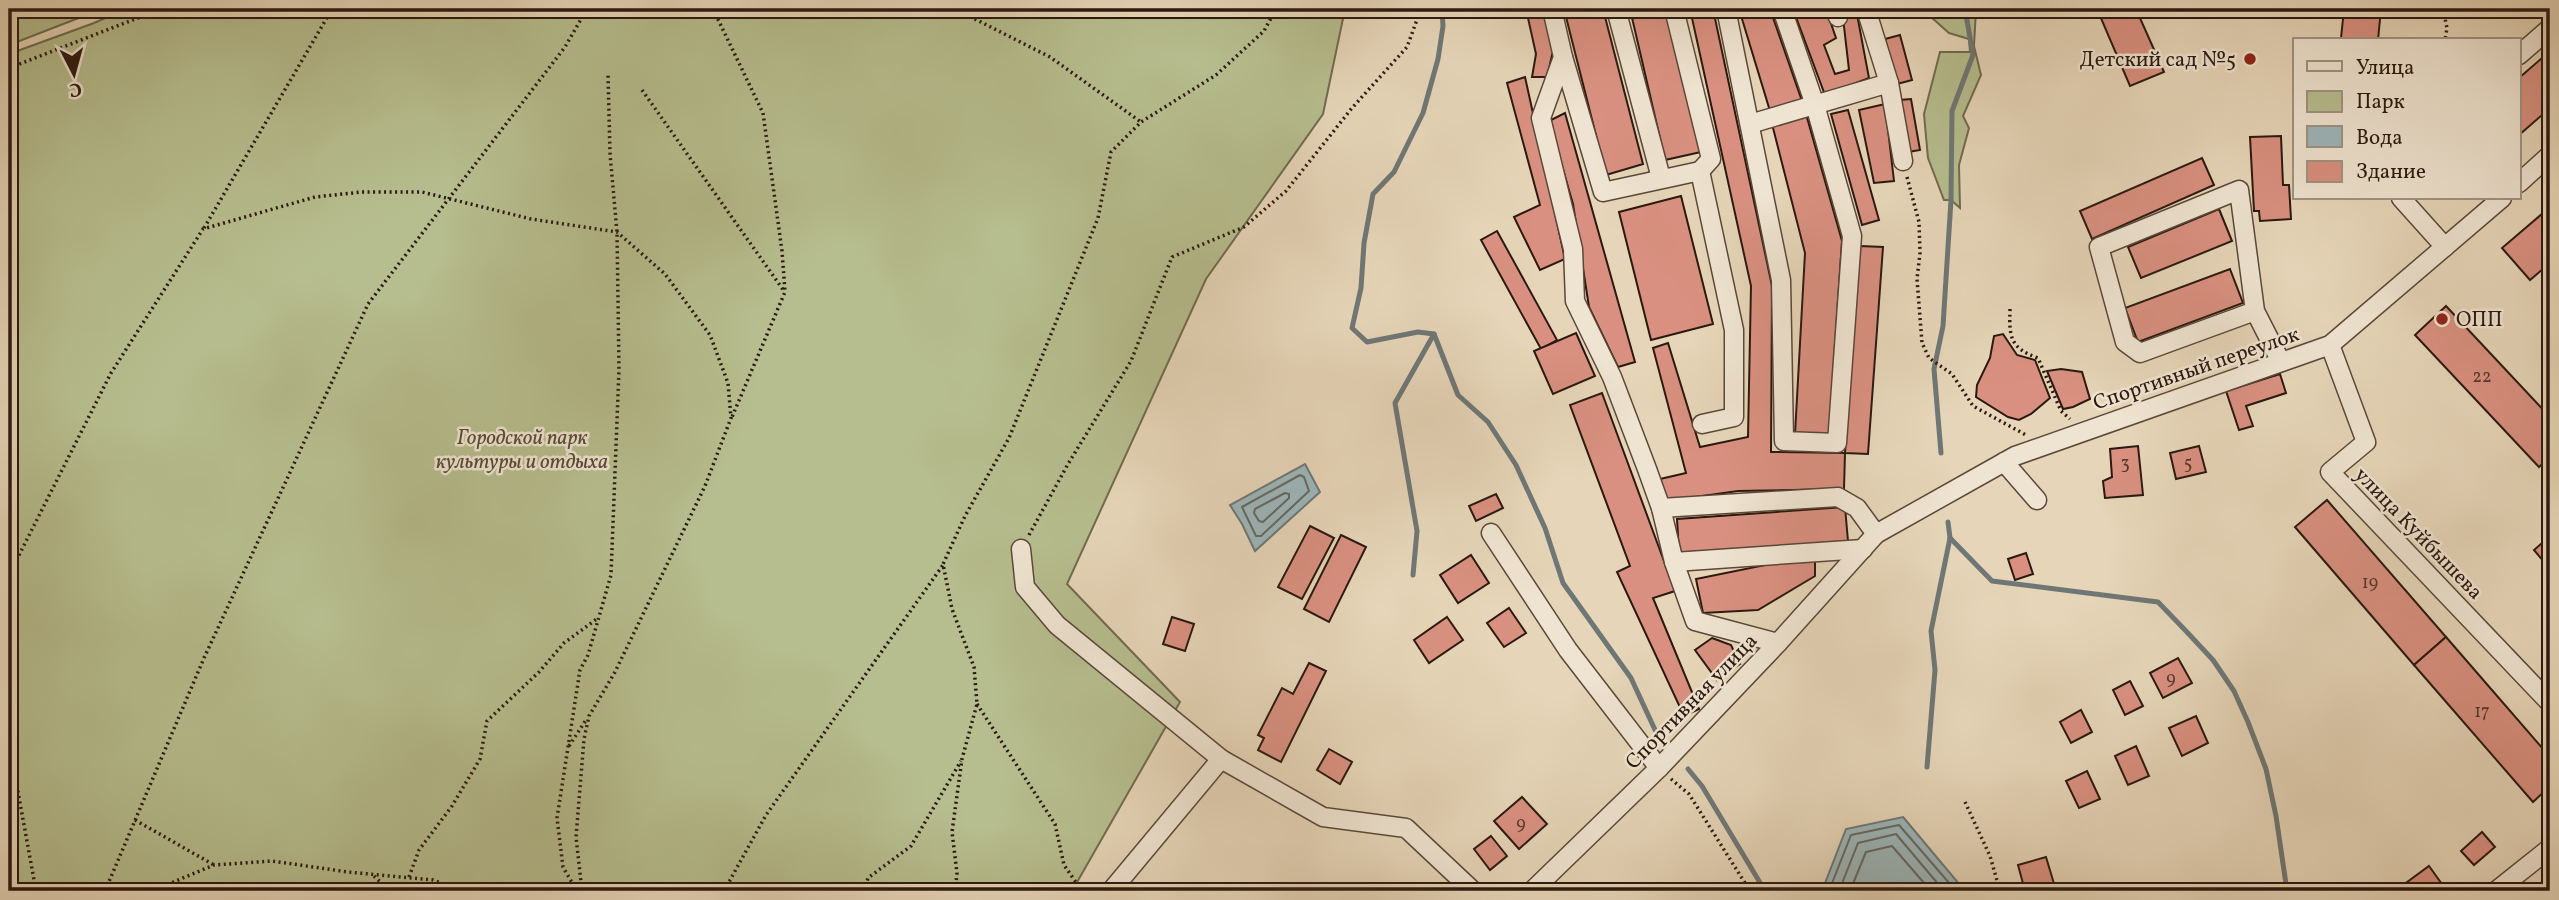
<svg xmlns="http://www.w3.org/2000/svg" width="2559" height="900" font-family="Vollkorn,serif">
  <style>
    .green { fill: #b6bd8e; stroke: #706b4e; stroke-width: 2 }
    .water { fill: #9cb6ba; stroke: #6f7776; stroke-width: 2 }
    .lines { fill: none; stroke-linecap: round; stroke-linejoin: round }
    .shore { stroke: #646864; stroke-width: 2 }
    .stream { stroke: #6f7776; stroke-width: 5 }
    .building { fill: #d99080; stroke: #2b190f; stroke-width: 2 }
    .minor-casing { stroke: #5a4839; stroke-width: 21 }
    .path { stroke: #2b190f; stroke-width: 3.5; stroke-dasharray: 2 3.5; stroke-linecap: butt }
    .minor { stroke: #efe4d1; stroke-width: 18 }
    .poi-dot { fill: #8f2418; stroke: #efe4d1; stroke-width: 2.5 }
    .labels { text-anchor: middle; stroke-width: 5; stroke-linejoin: round; paint-order: stroke }
    .number-label { font-size: 18px; fill: #56372b }
    .poi-label { font-size: 21px; fill: #2b190f; stroke: #efe4d1; text-anchor: end }
    .street-label { font-size: 21px; fill: #2b190f; stroke: #efe4d1 }
    .park-label { font-size: 21px; font-style: italic; fill: #554a35; stroke: #efe4d1 }
  </style>
  <rect width="100%" height="100%" fill="#e6d5b8"/>
  <filter id="stains"><feTurbulence type="fractalNoise" baseFrequency=".00286" numOctaves="4"/><feColorMatrix values="0 0 0 0 .2 0 0 0 0 .09 0 0 0 0 .02 0 0 0 .5 -.17"/></filter>
  <radialGradient id="worn" r=".72"><stop offset=".6" stop-color="#630" stop-opacity="0"/><stop offset="1" stop-color="#630" stop-opacity=".3"/></radialGradient>
  <g class="green">
    <path d="M9,9H102L9,45Z"/>
    <path d="M126,9H1345L1323,114L1206,279L1067,584L1180,702L1072,891H9V54L94,23Z"/>
    <path d="M1922,9H1976L1974,46L1981,75L1963,116L1969,128L1959,165L1960,208L1951,200H1944L1928,158L1924,114L1940,52H1970L1969,39L1949,33Z"/>
  </g>
  <g class="water">
    <path d="M1305,464L1320,492L1255,551L1242,524L1230,505Z"/>
    <path d="M1903,817L1965,891H1822L1846,829Z"/>
  </g>
  <g class="lines">
    <g class="shore">
      <path d="M1300,475L1304,477L1309,491L1261,536H1256L1242,507Z"/>
      <path d="M1285,493L1289,494V498L1263,522L1259,521L1254,513L1255,509Z"/>
      <path d="M1829,891L1851,835L1899,825L1956,891"/>
      <path d="M1839,891L1858,843L1896,834L1944,891"/>
      <path d="M1850,891L1866,852L1892,846L1931,891"/>
    </g>
    <g class="stream">
      <path d="M1442,9L1443,26L1438,59L1423,113L1394,172L1373,194L1364,243L1361,288L1352,328L1367,342L1418,332L1434,334L1458,395L1488,422L1516,465L1545,528L1563,583L1631,678L1656,732L1663,741"/>
      <path d="M1941,453L1934,369L1943,326L1951,200L1952,111L1973,55L1965,9"/>
      <path d="M1950,538L1992,581L2158,602L2185,630L2213,660L2234,691L2248,722L2266,769L2276,816L2287,891"/>
      <path d="M1413,575L1417,531L1395,403L1434,334"/>
      <path d="M1927,767L1935,670L1931,631L1950,538L1948,522"/>
      <path d="M1688,769L1702,786L1765,891"/>
    </g>
  </g>
  <g class="building">
    <path d="M1526,9H1544L1553,51L1547,77H1532L1536,54Z"/>
    <path d="M1564,9H1603L1643,164L1606,175Z"/>
    <path d="M1630,9H1665L1701,152L1665,160Z"/>
    <path d="M1690,9H1713L1772,286L1771,452L1845,453L1844,489L1738,491L1667,501L1660,479L1686,473L1653,348L1668,343L1700,447L1748,437L1751,286Z"/>
    <path d="M1739,9H1770L1802,101L1770,111Z"/>
    <path d="M1793,9H1826L1836,38L1824,45L1835,74L1849,70L1842,9H1856L1869,78L1825,95Z"/>
    <path d="M2097,9H2136L2164,72L2130,86Z"/>
    <path d="M2344,9H2381L2378,40L2341,38Z"/>
    <path d="M1900,35L1912,80L1897,84L1885,39Z"/>
    <path d="M2550,51V108L2519,135V78Z"/>
    <path d="M1525,77L1565,259L1540,270L1514,217L1540,205L1507,83Z"/>
    <path d="M1911,99L1920,150L1908,152L1900,100Z"/>
    <path d="M1885,104L1894,181L1874,183L1859,110Z"/>
    <path d="M1848,110L1879,220L1862,225L1831,114Z"/>
    <path d="M1565,113L1635,362L1618,367L1589,307L1573,204L1549,121Z"/>
    <path d="M1806,114L1842,241L1829,435L1795,434L1805,253L1772,124Z"/>
    <path d="M2281,136L2283,185H2289L2291,219L2260,221L2259,211H2254L2250,137Z"/>
    <path d="M2202,158L2214,185L2092,239L2080,211Z"/>
    <path d="M1681,196L1713,324L1651,340L1619,212Z"/>
    <path d="M2550,207V263L2530,280L2502,248Z"/>
    <path d="M2219,209L2232,241L2141,278L2128,247Z"/>
    <path d="M1497,231L1557,340L1541,349L1481,240Z"/>
    <path d="M1860,246L1883,247L1868,454L1845,453Z"/>
    <path d="M2230,269L2243,303L2138,342L2125,308Z"/>
    <path d="M2446,306L2550,417V457L2539,467L2415,335Z"/>
    <path d="M1576,333L1595,376L1553,394L1534,351Z"/>
    <path d="M2003,334L2017,355L2035,360L2050,398L2031,414L2019,420L2008,417L1976,397L1977,385L1990,358L1994,336Z"/>
    <path d="M2061,369L2082,372L2090,399L2073,407L2063,409L2047,371Z"/>
    <path d="M2280,374L2286,393L2246,406L2253,426L2239,430L2226,391Z"/>
    <path d="M1602,393L1675,591L1653,598L1699,709L1684,716L1617,572L1630,566L1570,405Z"/>
    <path d="M2138,446L2143,495L2105,498L2103,481L2112,477L2110,449Z"/>
    <path d="M2199,446L2206,472L2176,479L2170,453Z"/>
    <path d="M1496,494L1503,508L1476,521L1469,506Z"/>
    <path d="M2327,500L2446,637L2414,665L2295,527Z"/>
    <path d="M1845,507L1848,541L1679,553L1677,519Z"/>
    <path d="M1310,526L1334,538L1302,599L1278,587Z"/>
    <path d="M1341,535L1366,547L1329,622L1304,609Z"/>
    <path d="M2550,536V569L2534,550Z"/>
    <path d="M2026,553L2033,574L2015,580L2008,559Z"/>
    <path d="M1471,555L1489,583L1458,603L1440,575Z"/>
    <path d="M1815,560V576L1758,610L1703,613L1696,579L1785,561Z"/>
    <path d="M1509,608L1526,633L1504,647L1487,623Z"/>
    <path d="M1172,617L1194,624L1185,651L1163,644Z"/>
    <path d="M1447,617L1463,640L1429,663L1414,640Z"/>
    <path d="M2446,637L2550,757V786L2533,802L2414,665Z"/>
    <path d="M1712,638L1731,645L1740,664L1717,680L1695,650Z"/>
    <path d="M2178,658L2192,683L2163,698L2150,673Z"/>
    <path d="M1309,663L1326,671L1281,762L1258,750L1264,738L1258,735L1282,688L1293,694Z"/>
    <path d="M2130,681L2143,706L2125,715L2113,690Z"/>
    <path d="M2081,710L2092,732L2071,743L2060,722Z"/>
    <path d="M2196,716L2208,743L2182,756L2169,728Z"/>
    <path d="M2136,746L2149,776L2128,785L2115,756Z"/>
    <path d="M1329,749L1352,762L1340,784L1317,770Z"/>
    <path d="M2087,771L2100,799L2079,808L2066,781Z"/>
    <path d="M1522,797L1547,824L1519,849L1494,821Z"/>
    <path d="M2482,832L2495,847L2474,865L2461,851Z"/>
    <path d="M1491,836L1507,856L1490,870L1474,849Z"/>
    <path d="M2046,857L2055,887L2040,891H2025L2018,865Z"/>
    <path d="M2429,866L2444,887L2438,891H2395Z"/>
    <path d="M2550,880V891H2544L2541,886Z"/>
  </g>
  <g class="lines">
    <g class="minor-casing">
      <g id="minor">
        <path d="M1552,9L1563,57L1541,118L1573,249L1575,301L1612,377L1647,469L1661,508L1674,562L1695,621L1778,643"/>
        <path d="M1616,9L1661,178"/>
        <path d="M1674,9L1711,159L1700,171"/>
        <path d="M1726,9L1781,280L1784,441L1837,443L1852,236L1815,105L1782,9"/>
        <path d="M1835,9L1838,17"/>
        <path d="M1866,9L1889,83L1903,161"/>
        <path d="M2519,55L2550,28"/>
        <path d="M1563,57L1603,192L1700,171L1734,330V417L1702,424"/>
        <path d="M1750,124L1889,83"/>
        <path d="M2519,183L2550,155"/>
        <path d="M2401,198L2445,247"/>
        <path d="M2255,311L2140,353L2125,342L2099,247L2239,190L2255,311L2281,362"/>
        <path d="M2330,345L2366,442L2330,472L2550,703"/>
        <path d="M2004,462L2037,500"/>
        <path d="M1661,508L1838,497L1857,508L1876,534"/>
        <path d="M1491,533L1568,650L1659,768"/>
        <path d="M1021,549L1025,587L1057,625L1221,759L1323,817L1406,828L1473,891"/>
        <path d="M1674,562L1863,549"/>
        <path d="M1111,891L1221,759"/>
        <path d="M1532,891L1659,768L1778,643L1876,534L2015,456L2330,345L2502,198"/>
        <path d="M2496,891L2550,848"/>
      </g>
    </g>
    <g class="path">
      <path d="M713,9L763,113L782,251L785,292L732,417"/>
      <path d="M955,9L1050,57L1141,122"/>
      <path d="M2443,9L2447,28L2445,40"/>
      <path d="M9,68L161,9"/>
      <path d="M642,90L784,291"/>
      <path d="M1907,177L1919,222L1920,253L1917,279L1922,343L1929,358L1952,374L1973,406L2026,435"/>
      <path d="M204,228L332,9"/>
      <path d="M2010,309C2009,337 2010,348 2038,358L2061,411L2070,419"/>
      <path d="M1029,535L1068,464L1131,361L1172,257L1244,227L1286,191L1352,108L1407,47L1418,17L1398,9"/>
      <path d="M9,575L111,373L203,229L315,197L362,192H422L531,219L617,232L665,274L710,335L728,383L731,418L705,486L615,672L589,716L584,739L576,837L582,891"/>
      <path d="M977,704L1055,824L1064,865L1082,891"/>
      <path d="M9,742L36,891"/>
      <path d="M569,746L586,720"/>
      <path d="M1671,779L1689,794L1750,891"/>
      <path d="M1965,802L1990,856L2000,891"/>
      <path d="M135,820L214,865"/>
      <path d="M374,876L390,891"/>
      <path d="M409,877L419,850L452,806L480,759L487,721L539,672L564,643L598,618"/>
      <path d="M105,891L204,658L368,304L565,47L587,9"/>
      <path d="M152,891L214,865L272,861L348,872L433,880L462,891"/>
      <path d="M577,891L563,867L557,818L580,670L588,655L611,575L619,369L617,232L610,154L608,74"/>
      <path d="M724,891L766,815L943,565"/>
      <path d="M864,891L868,878L911,846L961,761"/>
      <path d="M955,891L957,873L952,832L962,759L977,704L974,667L952,609L943,564L965,516L1009,438L1098,218L1111,152L1141,122L1216,75L1264,31L1276,9"/>
    </g>
    <use href="#minor" class="minor"/>
  </g>
  <g class="poi-dot">
    <circle cx="2250" cy="59" r="7"/>
    <circle cx="2442" cy="319" r="7"/>
  </g>
  <g class="labels">
    <g class="number-label">
      <text x="2482" y="382">22</text>
      <text x="2125" y="469">3</text>
      <text x="2188" y="469">5</text>
      <text x="2370" y="588">19</text>
      <text x="2171" y="684">9</text>
      <text x="2482" y="717">17</text>
      <text x="1521" y="829">9</text>
    </g>
    <g class="poi-label">
      <text x="2236" y="66">Детский сад №5</text>
      <text x="2456" y="326" text-anchor="start">ОПП</text>
    </g>
    <g class="street-label">
      <text transform="translate(2196 368) rotate(-19)" y="7">Спортивный переулок</text>
      <text transform="translate(2419 533) rotate(46)" y="7">улица Куйбышева</text>
      <text transform="translate(1691 701) rotate(-46)" y="7">Спортивная улица</text>
    </g>
    <g class="park-label">
      <text x="522" y="444">Городской парк<tspan x="522" dy="24">культуры и отдыха</tspan></text>
    </g>
  </g>
  <rect width="2559" height="900" fill="none" stroke="#e6d5b8" stroke-width="35"/>
  <rect x="10" y="10" width="2538" height="879" fill="none" stroke="#2b190f" stroke-width="3.5"/>
  <rect x="18" y="18" width="2524" height="865" fill="none" stroke="#2b190f" stroke-width="2"/>
  <rect x="2293" y="38" width="228" height="161" fill="#efe4d1" stroke="#a19383" stroke-width="2"/>
  <rect x="2307" y="61" width="35" height="10" fill="#efe4d1" stroke="#a19383" stroke-width="2"/>
  <text x="2356" y="74" font-size="21" fill="#2b190f">Улица</text>
  <rect x="2307" y="91" width="35" height="21" fill="#b6bd8e" stroke="#a19383" stroke-width="2"/>
  <text x="2356" y="108" font-size="21" fill="#2b190f">Парк</text>
  <rect x="2307" y="126" width="35" height="21" fill="#9cb6ba" stroke="#a19383" stroke-width="2"/>
  <text x="2356" y="144" font-size="21" fill="#2b190f">Вода</text>
  <rect x="2307" y="161" width="35" height="21" fill="#d99080" stroke="#a19383" stroke-width="2"/>
  <text x="2356" y="178" font-size="21" fill="#2b190f">Здание</text>
  <g transform="translate(74 74) rotate(174)" stroke="#efe4d1" stroke-width="5" paint-order="stroke">
  <path d="M0-5L12 26L0 18L-12 26Z" fill="#2b190f"/>
  <text y="-10" font-size="19" font-weight="bold" text-anchor="middle" fill="#2b190f">С</text>
  </g>
  <rect width="100%" height="100%" filter="url(#stains)"/>
  <rect width="100%" height="100%" fill="url(#worn)"/>
</svg>
